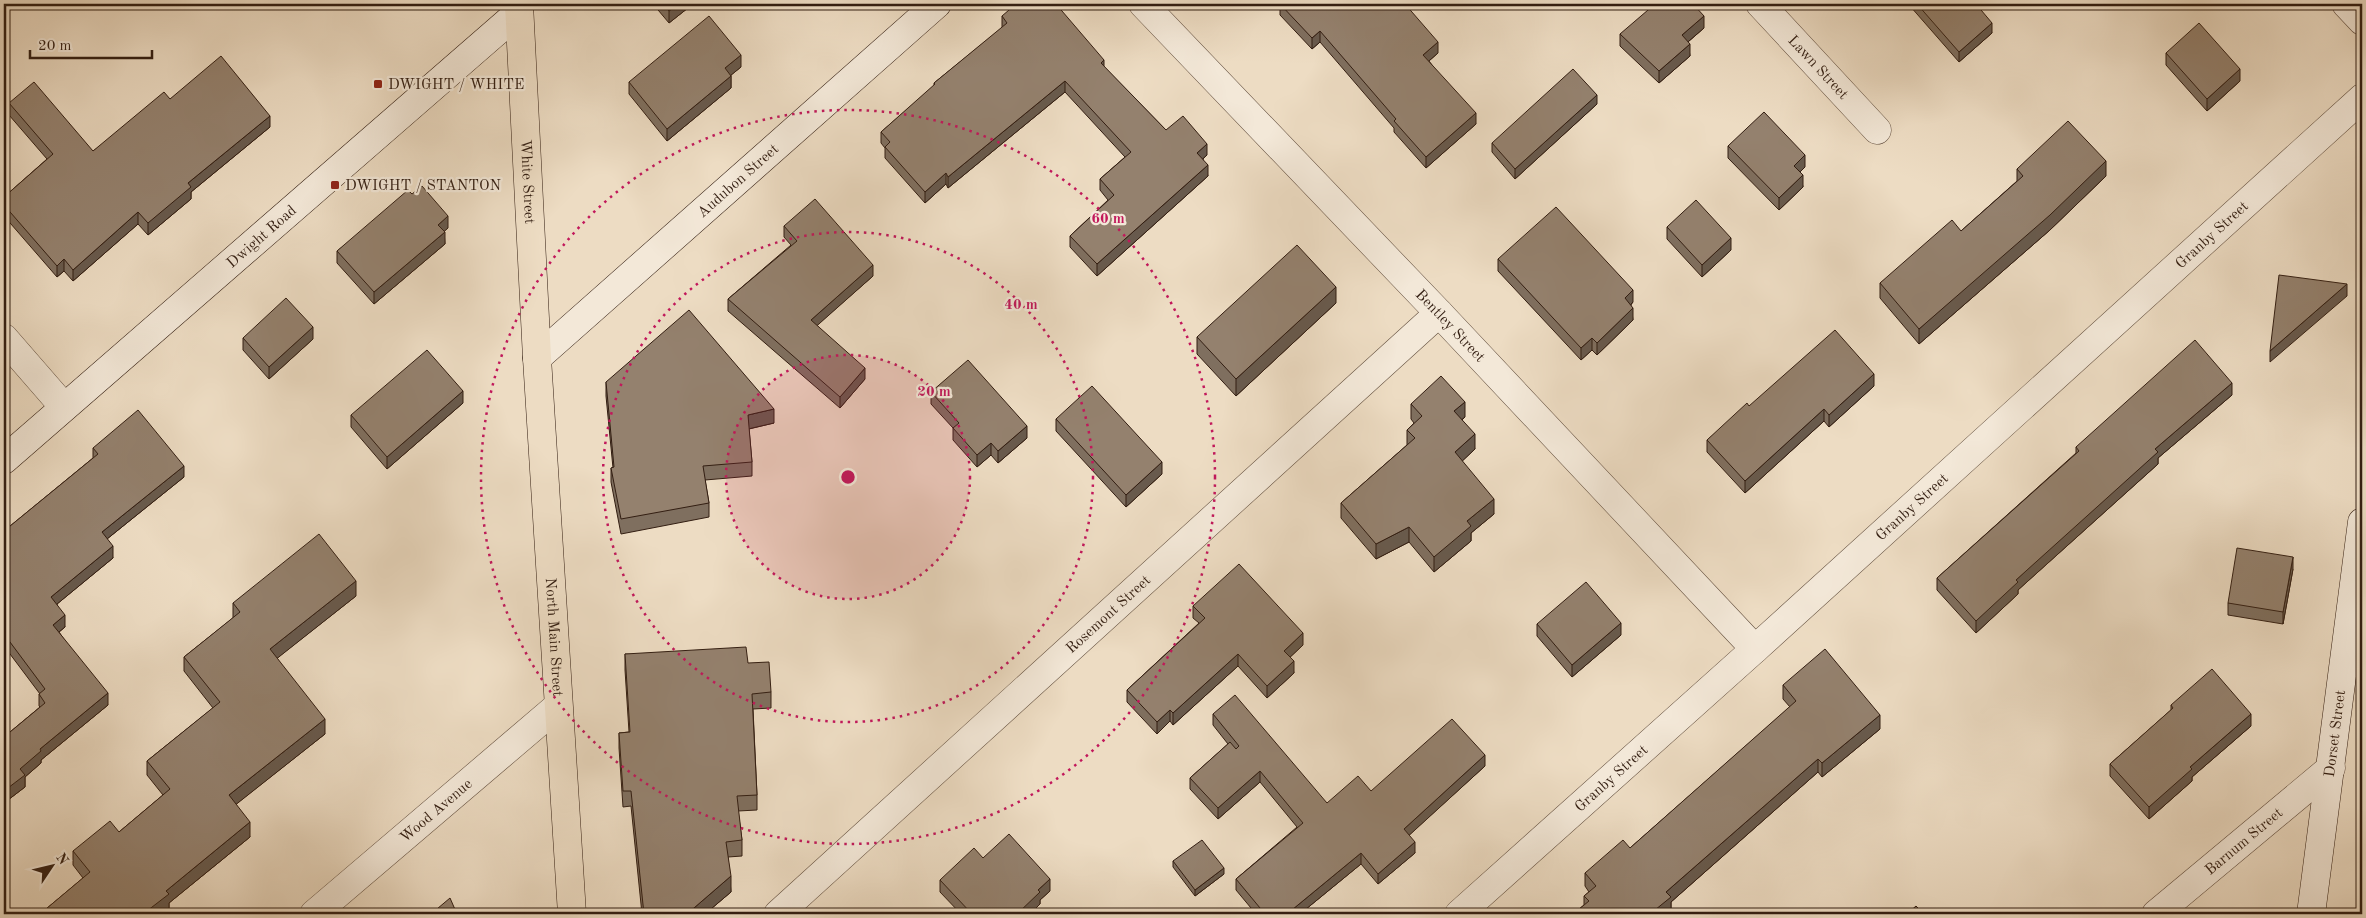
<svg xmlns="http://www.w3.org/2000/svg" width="2366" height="918" font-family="'Old Standard TT',serif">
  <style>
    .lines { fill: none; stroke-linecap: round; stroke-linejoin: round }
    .street-casing { stroke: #624e3e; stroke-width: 29 }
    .secondary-casing { stroke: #331e12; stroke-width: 29 }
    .primary-casing { stroke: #331e12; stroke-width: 29 }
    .street { stroke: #f3e8d8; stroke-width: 28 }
    .secondary { stroke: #f3e8d8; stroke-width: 28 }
    .primary { stroke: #eddcc3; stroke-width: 28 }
    .wall { fill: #7f6f5f; stroke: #331e12 }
    .shaded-wall { fill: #685a4d; stroke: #331e12 }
    .building { fill: #94816e; stroke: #331e12 }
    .ring { fill: none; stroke: #c2185b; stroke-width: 2.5; stroke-dasharray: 2.5 5 }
    .poi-dot { fill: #8f2418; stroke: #f3e8d8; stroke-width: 2 }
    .labels { text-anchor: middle; stroke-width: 4.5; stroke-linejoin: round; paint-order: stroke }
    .street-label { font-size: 15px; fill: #331e12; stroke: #f3e8d8 }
    .poi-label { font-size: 15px; fill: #331e12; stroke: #f3e8d8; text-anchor: start }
    .centre { fill: #c2185b; stroke: #f3e8d8; stroke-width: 2.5 }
    .ring-label { font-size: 15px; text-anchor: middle; font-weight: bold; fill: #c2185b; stroke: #f3e8d8; stroke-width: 4.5; stroke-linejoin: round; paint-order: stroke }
  </style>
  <rect width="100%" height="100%" fill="#eddcc3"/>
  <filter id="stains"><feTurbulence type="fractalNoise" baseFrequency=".004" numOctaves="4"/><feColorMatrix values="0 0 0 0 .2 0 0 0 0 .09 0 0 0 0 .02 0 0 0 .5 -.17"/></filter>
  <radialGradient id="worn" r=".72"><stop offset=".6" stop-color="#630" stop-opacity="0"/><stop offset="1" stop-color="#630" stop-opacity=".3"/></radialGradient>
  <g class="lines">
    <g class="street-casing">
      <g id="street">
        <path id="s1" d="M1143,4L1439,313L1755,649"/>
        <path id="s2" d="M1760,4L1877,130"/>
        <path d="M2346,4L2362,21"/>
        <path d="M4,338L64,407"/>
        <path id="s3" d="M314,914L558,706"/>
        <path id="s4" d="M778,914L1439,313"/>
        <path id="s5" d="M1459,914L1755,649L2362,98"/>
        <path id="s6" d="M2156,914L2331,768"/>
      </g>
    </g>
    <g class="secondary-casing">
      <g id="secondary">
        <path id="s7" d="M537,358L937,4"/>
        <path id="s8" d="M4,460L519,12"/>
        <path id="s9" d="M2311,914L2362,522"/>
      </g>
    </g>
    <g class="primary-casing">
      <g id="primary">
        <path id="s10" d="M519,4L537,358L572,914"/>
      </g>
    </g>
    <use href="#street" class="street"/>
    <use href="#secondary" class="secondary"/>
    <use href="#primary" class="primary"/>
  </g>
  <g class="wall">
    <path d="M653,4H693L669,23Z"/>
    <path d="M1280,4L1438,53L1429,61L1476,124L1426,168L1394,132V128L1320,42L1312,49L1280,15Z"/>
    <path d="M1910,4H1976L1992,33L1959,62L1910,6Z"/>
    <path d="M1002,16L1104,67L1166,130L1207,155L1203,159L1208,176L1097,276L1070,247V236L1108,200L1100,190V179L1125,157L1065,92L948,188L946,184L925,203L885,158V148L881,143V132L934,86V83L1002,28Z"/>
    <path d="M1704,28L1688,42L1690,56L1659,83L1620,46V34Z"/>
    <path d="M2166,53L2240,81L2207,111L2166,65Z"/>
    <path d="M741,67L731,75V88L667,141L629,94V82Z"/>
    <path d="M170,99L270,127L191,192V199L148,235L138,224L73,281L64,271L57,277L4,216V197L47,159L9,115V103L93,151Z"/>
    <path d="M1597,104L1515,179L1492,152V143Z"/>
    <path d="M1728,146L1805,167L1800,172L1803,187L1779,210L1728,158Z"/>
    <path d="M2017,169L2106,176L2050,230L1919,344L1880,298V283L1961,231L2017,181Z"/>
    <path d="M412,194L448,228L444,231L445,244L374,304L337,263V251Z"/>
    <path d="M784,226L873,276L817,325L865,379L840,408L728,311V299L791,245L784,237Z"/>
    <path d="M1667,227L1731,250L1702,277L1667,239Z"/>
    <path d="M1498,259L1633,302L1631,305L1633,320L1597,355L1592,350L1581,360L1498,271Z"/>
    <path d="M1336,303L1236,396L1197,354V337Z"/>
    <path d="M243,338L313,339L269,379L243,350Z"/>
    <path d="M606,382L774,423L749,429L752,462V476L705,480L709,503V517L621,534L611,482V468H613L606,396Z"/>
    <path d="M1874,386L1829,427L1824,421L1745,493L1707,452V440L1749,406Z"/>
    <path d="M931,392L1027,438L998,463L991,455L977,467L953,440V428L931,404Z"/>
    <path d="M2232,395L2158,458V464L2018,590V594L1976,633L1937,590V578L2076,453V447Z"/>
    <path d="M463,403L387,469L351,427V415Z"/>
    <path d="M1411,404L1465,417L1462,420L1475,449L1462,461L1494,514L1471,533V541L1434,572L1409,542L1376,559L1341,518V503L1407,445V430L1414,423L1411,419Z"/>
    <path d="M1056,419L1162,474L1126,507L1056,431Z"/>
    <path d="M93,448L184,477L107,539L113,558L57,604L65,627L59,632L108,705L41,760V763L25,777V787L4,803V737L40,707L39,706V694H40L4,646V531L93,458Z"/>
    <path d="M2293,569L2283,624L2228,615V603Z"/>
    <path d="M356,596L277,658L325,734L236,804L250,837L169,903V908L161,914H40L83,878L73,865V851L119,832L163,795L147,775V761L213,708L184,671V657L233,618V603Z"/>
    <path d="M1193,606L1303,645L1290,657L1294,673L1267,698L1238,666L1173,725L1170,721L1157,734L1127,702V690L1199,623L1193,618Z"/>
    <path d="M1537,624L1621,635L1572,677L1537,636Z"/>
    <path d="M625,654L748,663L771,692V708L753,709L757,795V810L738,811L742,840V856L728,857L731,892L705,914H642L631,806L623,807L619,748V733L629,732L625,670Z"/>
    <path d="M1783,685L1880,729L1822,777L1818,772L1671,902V911L1666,914H1573L1584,905V896L1589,892L1585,886V873L1630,848L1790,707L1783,699Z"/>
    <path d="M2171,705L2251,726L2192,777V781L2149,819L2110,776V764L2171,710Z"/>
    <path d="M1213,714L1327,803L1371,791L1485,766L1409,835L1415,853L1378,884L1361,864L1300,914H1256L1236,890V879L1297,827L1260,782L1218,819L1190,789V778L1228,744L1213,725Z"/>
    <path d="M983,858L1050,891L1040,900V904L1030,914H961L940,892V880Z"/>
    <path d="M1173,861L1224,874L1195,896L1173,867Z"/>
  </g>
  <g class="shaded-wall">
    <path d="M678,4H693L669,23V11Z"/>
    <path d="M1704,16V28L1682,47V35Z"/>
    <path d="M1992,23V33L1959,62V52Z"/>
    <path d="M1320,31V42L1312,49V38Z"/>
    <path d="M1438,42V53L1423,66V55Z"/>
    <path d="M1690,44V56L1659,83V71Z"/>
    <path d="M741,55V67L725,80V68Z"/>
    <path d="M1104,60V71L1101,63Z"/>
    <path d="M2240,69V81L2207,111V99Z"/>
    <path d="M731,76V88L667,141V129Z"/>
    <path d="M1065,81V92L948,188V177Z"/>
    <path d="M1597,95V104L1515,179V169Z"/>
    <path d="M1476,113V124L1426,168V157Z"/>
    <path d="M270,116V127L191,192V199L148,235V223L188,183Z"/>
    <path d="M1207,144V155L1197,164V153Z"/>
    <path d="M1805,155V167L1794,178V166Z"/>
    <path d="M2106,161V176L2050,230L1919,344V329Z"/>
    <path d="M1208,165V176L1097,276V264Z"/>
    <path d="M946,173V184L925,203V192Z"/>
    <path d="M1803,175V187L1779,210V198Z"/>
    <path d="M138,212V224L73,281V270Z"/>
    <path d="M448,216V228L438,237V225Z"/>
    <path d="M445,232V244L374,304V292Z"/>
    <path d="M1731,238V250L1702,277V265Z"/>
    <path d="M64,259V271L57,277V266Z"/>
    <path d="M873,265V276L811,331V320Z"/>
    <path d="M2347,284V296L2270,362V351Z"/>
    <path d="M1336,287V303L1236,396V379Z"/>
    <path d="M1633,290V302L1625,310V298Z"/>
    <path d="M1633,308V320L1597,355V343Z"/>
    <path d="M313,327V339L269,379V367Z"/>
    <path d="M1592,338V350L1581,360V348Z"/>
    <path d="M865,368V379L840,408V397Z"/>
    <path d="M1874,374V386L1829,427V415Z"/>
    <path d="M2232,383V395L2158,458V464L2018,590V594L1976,633V621L2016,580L2155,449Z"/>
    <path d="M463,391V403L387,469V457Z"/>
    <path d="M1465,402V417L1454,426V411Z"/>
    <path d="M774,409V423L748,429V415Z"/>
    <path d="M1824,409V421L1745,493V481Z"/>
    <path d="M1027,426V438L998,463V451Z"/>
    <path d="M1475,434V449L1455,468V452Z"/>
    <path d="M991,443V455L977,467V455Z"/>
    <path d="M1162,462V474L1126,507V495Z"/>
    <path d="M184,466V477L102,543V532Z"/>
    <path d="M1494,499V514L1471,533V541L1434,572V557L1467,521Z"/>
    <path d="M1409,527V542L1376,559V544Z"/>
    <path d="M113,546V558L51,609V597Z"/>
    <path d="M2293,557V569L2283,624V612Z"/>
    <path d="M356,581V596L270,664V649Z"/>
    <path d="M65,615V627L53,637V625Z"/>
    <path d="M1621,623V635L1572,677V665Z"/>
    <path d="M1303,633V645L1284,663V651Z"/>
    <path d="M1238,654V666L1173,725V713Z"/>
    <path d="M1294,661V673L1267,698V686Z"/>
    <path d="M108,693V705L41,760V763L25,777V787L4,803V791L20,769L40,749Z"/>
    <path d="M1170,710V721L1157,734V722Z"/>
    <path d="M2251,714V726L2192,777V781L2149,819V807L2190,767Z"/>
    <path d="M1880,715V729L1822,777V763Z"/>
    <path d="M325,719V734L229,810V795Z"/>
    <path d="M1485,755V766L1404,840V829Z"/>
    <path d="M1818,759V772L1671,902V911L1666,914H1650L1666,892Z"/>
    <path d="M1260,771V782L1218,819V808Z"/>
    <path d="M250,822V837L169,903V908L161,914H143L166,891Z"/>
    <path d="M1415,842V853L1378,884V874Z"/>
    <path d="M1361,853V864L1300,914H1287Z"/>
    <path d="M1224,868V874L1195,896V890Z"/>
    <path d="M731,876V892L705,914H687Z"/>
    <path d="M1050,879V891L1040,900V904L1030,914H1017L1038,890Z"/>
    <path d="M128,910V914H121Z"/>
  </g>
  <g class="building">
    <path d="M662,4H678L669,11Z"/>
    <path d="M1016,4H1056L1104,60L1101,63L1166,130L1183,116L1207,144L1197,153L1208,165L1097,264L1070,236L1114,195L1100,179L1131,152L1065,81L948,177L946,173L925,192L885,147L890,142L881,132L935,84L934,83L1007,23L1002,16Z"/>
    <path d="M1280,4H1405L1438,42L1423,55L1476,113L1426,157L1394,121L1396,119L1320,31L1312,38Z"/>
    <path d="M1655,4H1693L1704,16L1682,35L1690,44L1659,71L1620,34Z"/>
    <path d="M1917,4H1976L1992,23L1959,52Z"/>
    <path d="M709,16L741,55L725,68L731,76L667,129L629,82Z"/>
    <path d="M2199,23L2240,69L2207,99L2166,53Z"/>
    <path d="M221,56L270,116L188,183L191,187L148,223L138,212L73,270L64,259L57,266L4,205V197L53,154L9,103L34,82L93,151L164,92L170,99Z"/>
    <path d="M1573,69L1597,95L1515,169L1492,143Z"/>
    <path d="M1764,112L1805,155L1794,166L1803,175L1779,198L1728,146Z"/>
    <path d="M2068,121L2106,161L2050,215L1919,329L1880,283L1952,220L1961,231L2023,176L2017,169Z"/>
    <path d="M422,186L448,216L438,225L445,232L374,292L337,251L408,190L412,194Z"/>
    <path d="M815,199L873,265L811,320L865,368L840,397L728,299L797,241L784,226Z"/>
    <path d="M1696,200L1731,238L1702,265L1667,227Z"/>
    <path d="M1556,207L1633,290L1625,298L1633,308L1597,343L1592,338L1581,348L1498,259Z"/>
    <path d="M1297,245L1336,287L1236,379L1197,337Z"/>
    <path d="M2279,275L2347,284L2270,351Z"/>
    <path d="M286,298L313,327L269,367L243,338Z"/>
    <path d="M689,310L774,409L748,415L752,462L703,466L709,503L621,519L611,468L614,467L606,382Z"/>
    <path d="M1835,330L1874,374L1829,415L1824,409L1745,481L1707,440L1747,403L1749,406Z"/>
    <path d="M2195,340L2232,383L2155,449L2158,452L2016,580L2018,582L1976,621L1937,578L2079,451L2076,447Z"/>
    <path d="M427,350L463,391L387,457L351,415Z"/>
    <path d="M968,360L1027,426L998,451L991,443L977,455L953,428L959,423L931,392Z"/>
    <path d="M1441,376L1465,402L1454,411L1475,434L1455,452L1494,499L1467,521L1471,526L1434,557L1409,527L1376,544L1341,503L1415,438L1407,430L1422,416L1411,404Z"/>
    <path d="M1092,386L1162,462L1126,495L1056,419Z"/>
    <path d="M138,410L184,466L102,532L113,546L51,597L65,615L53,625L108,693L40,749L41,751L20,769L25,775L4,791V737L45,703L39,694L45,689L4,634V531L98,454L93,448Z"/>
    <path d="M319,534L356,581L270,649L325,719L229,795L250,822L166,891L169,894L143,914H132L128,910L121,914H40L90,872L73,851L110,821L119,832L170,789L147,761L220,702L184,657L240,612L233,603Z"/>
    <path d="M2237,548L2293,557L2283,612L2228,603Z"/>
    <path d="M1239,564L1303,633L1284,651L1294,661L1267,686L1238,654L1173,713L1170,710L1157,722L1127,690L1205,618L1193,606Z"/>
    <path d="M1586,582L1621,623L1572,665L1537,624Z"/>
    <path d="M746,647L748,663L769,662L771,692L752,694L757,795L737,796L742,840L726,842L731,876L687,914H644L631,791H623L619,733L630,732L625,654Z"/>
    <path d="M1825,649L1880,715L1822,763L1818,759L1666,892L1671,897L1650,914H1573L1589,901L1584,896L1596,886L1585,873L1623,840L1630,848L1796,701L1783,685Z"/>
    <path d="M2212,669L2251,714L2190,767L2192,769L2149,807L2110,764L2173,708L2171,705Z"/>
    <path d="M1235,695L1327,803L1358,776L1371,791L1452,719L1485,755L1404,829L1415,842L1378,874L1361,853L1287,914H1265L1236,879L1303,823L1260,771L1218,808L1190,778L1230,742L1236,749L1239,746L1213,714Z"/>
    <path d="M1009,834L1050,879L1038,890L1040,892L1017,914H972L940,880L974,848L983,858Z"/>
    <path d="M1202,840L1224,868L1195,890L1173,861Z"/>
    <path d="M450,898L457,914H431Z"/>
    <path d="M1916,906L1924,914H1907Z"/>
  </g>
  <circle cx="848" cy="477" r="122" fill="#c2185b" fill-opacity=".12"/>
  <g class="ring">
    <circle cx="848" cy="477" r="122"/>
    <circle cx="848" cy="477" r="245"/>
    <circle cx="848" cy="477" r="367"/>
  </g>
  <g class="poi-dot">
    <rect x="373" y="79" width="10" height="10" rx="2.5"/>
    <rect x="330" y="180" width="10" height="10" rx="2.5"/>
  </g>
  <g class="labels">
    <g class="street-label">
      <text dy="5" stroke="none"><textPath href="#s2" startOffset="86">Lawn Street</textPath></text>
      <text dy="5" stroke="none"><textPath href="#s7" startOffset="268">Audubon Street</textPath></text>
      <text dy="5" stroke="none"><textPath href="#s10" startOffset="178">White Street</textPath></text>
      <text dy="5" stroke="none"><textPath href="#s8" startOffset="341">Dwight Road</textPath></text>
      <text dy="5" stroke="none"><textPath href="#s5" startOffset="1014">Granby Street</textPath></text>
      <text dy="5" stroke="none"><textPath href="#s1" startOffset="445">Bentley Street</textPath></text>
      <text dy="5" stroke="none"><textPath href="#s5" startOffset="609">Granby Street</textPath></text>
      <text dy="5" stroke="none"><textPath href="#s4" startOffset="446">Rosemont Street</textPath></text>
      <text dy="5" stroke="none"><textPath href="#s10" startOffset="634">North Main Street</textPath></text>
      <text dy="5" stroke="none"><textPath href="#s9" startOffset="182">Dorset Street</textPath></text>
      <text dy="5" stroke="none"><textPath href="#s5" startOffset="204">Granby Street</textPath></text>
      <text dy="5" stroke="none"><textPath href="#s3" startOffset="160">Wood Avenue</textPath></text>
      <text dy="5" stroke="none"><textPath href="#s6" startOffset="114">Barnum Street</textPath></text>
    </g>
    <g class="poi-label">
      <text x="388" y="89">DWIGHT / WHITE</text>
      <text x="345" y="190">DWIGHT / STANTON</text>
    </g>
  </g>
  <circle cx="848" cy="477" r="8" class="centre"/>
  <g class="ring-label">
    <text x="1108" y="223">60 m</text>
    <text x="1021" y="309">40 m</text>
    <text x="934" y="396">20 m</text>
  </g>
  <rect width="2366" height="918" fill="none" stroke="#eddcc3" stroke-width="20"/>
  <rect x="5" y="5" width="2356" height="908" fill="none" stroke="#331e12" stroke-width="2.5"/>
  <rect x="10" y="10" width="2346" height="898" fill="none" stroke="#331e12"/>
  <g transform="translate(52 866) rotate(55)" stroke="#f3e8d8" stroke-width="4" paint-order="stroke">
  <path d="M0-4L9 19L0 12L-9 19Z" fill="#331e12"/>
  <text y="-8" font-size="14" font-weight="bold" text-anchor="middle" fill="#331e12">N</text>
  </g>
  <path d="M30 50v8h122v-8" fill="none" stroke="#331e12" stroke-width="2.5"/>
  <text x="38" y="50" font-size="15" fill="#331e12" stroke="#f3e8d8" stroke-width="4" paint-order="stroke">20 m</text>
  <rect width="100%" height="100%" filter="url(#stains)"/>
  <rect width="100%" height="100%" fill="url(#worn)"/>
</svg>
